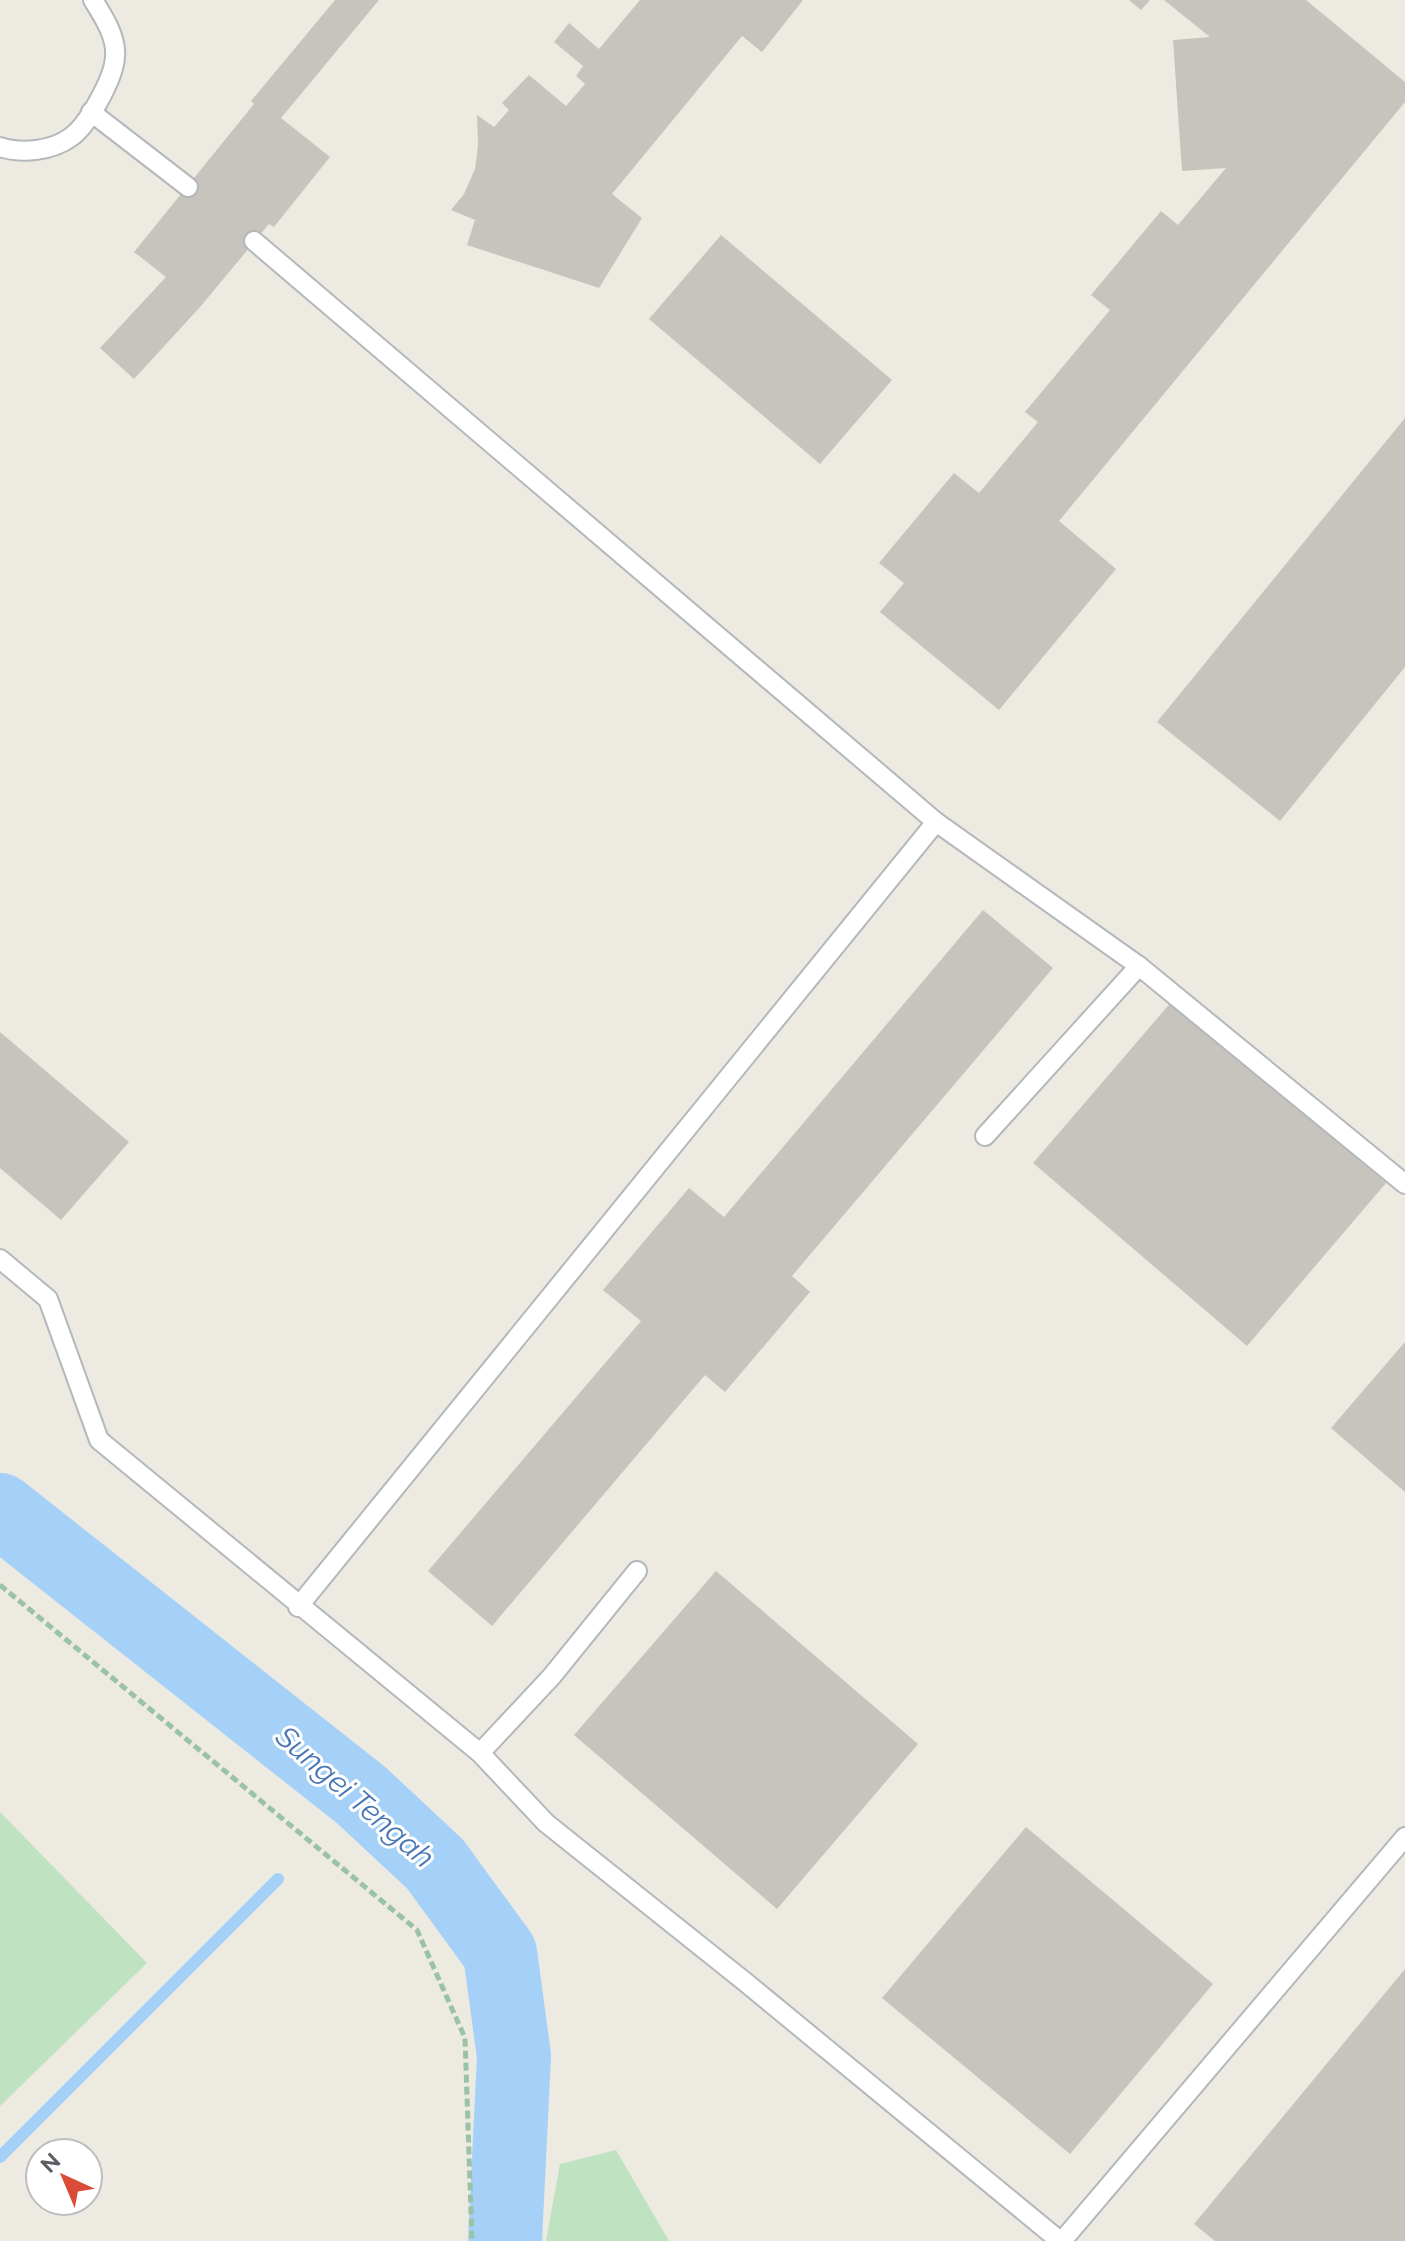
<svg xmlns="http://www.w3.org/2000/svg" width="1405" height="2241" font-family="Raleway,sans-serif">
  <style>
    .green { fill: #bfe2c1 }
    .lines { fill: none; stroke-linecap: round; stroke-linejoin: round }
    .stream { stroke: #a5d1f8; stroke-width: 12 }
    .river { stroke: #a5d1f8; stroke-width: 74 }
    .building { fill: #c7c4be }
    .lane-casing { stroke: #b4b7bb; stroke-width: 22 }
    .path { stroke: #9ac2a6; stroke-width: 5; stroke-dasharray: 8 4; stroke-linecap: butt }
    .lane { stroke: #fff; stroke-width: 18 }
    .labels { text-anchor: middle; stroke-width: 6; stroke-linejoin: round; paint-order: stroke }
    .water-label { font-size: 30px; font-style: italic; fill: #4877b1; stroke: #fff }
  </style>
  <rect width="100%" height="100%" fill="#eceae1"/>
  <g class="green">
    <path d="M0,1812L147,1963L0,2106Z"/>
    <path d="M616,2150L669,2241H546L560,2164Z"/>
  </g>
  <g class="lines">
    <path class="stream" d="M0,2157L278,1879"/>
    <path class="river" d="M0,1510L361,1795L435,1864L500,1953L514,2056L505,2241"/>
  </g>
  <g class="building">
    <path d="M335,0H379L281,118L330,157L274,227L269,224L201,306L134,379L100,348L166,277L134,252L254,104L251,101Z"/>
    <path d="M640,0H803L762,52L742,36L612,194L642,218L599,288L467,245L475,220L451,210L464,194L475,169L478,146L477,115L494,127L509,110L502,103L529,75L566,106L585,84L576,76L583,66L554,42L569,23L599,49Z"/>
    <path d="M1129,0H1150L1141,10Z"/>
    <path d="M1164,0H1306L1405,82V102L1059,521L1116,569L999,710L880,612L904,583L879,563L954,473L979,493L1038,422L1025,412L1110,310L1091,295L1161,211L1178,225L1226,168L1182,171L1173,40L1210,37Z"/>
    <path d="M721,235L892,380L820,464L649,319Z"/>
    <path d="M1405,418V667L1280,821L1157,722Z"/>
    <path d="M983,910L1053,968L792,1276L810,1292L725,1392L705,1375L492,1626L428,1571L641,1321L603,1290L689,1188L724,1217Z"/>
    <path d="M1173,1000L1386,1183L1247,1346L1033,1163Z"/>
    <path d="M0,1032L129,1142L61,1220L0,1168Z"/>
    <path d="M1405,1342V1492L1331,1428Z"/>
    <path d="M716,1571L918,1744L777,1909L574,1735Z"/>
    <path d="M1026,1827L1213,1984L1070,2154L882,1998Z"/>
    <path d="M1405,1969V2241H1215L1194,2224Z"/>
  </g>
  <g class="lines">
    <g class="lane-casing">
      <g id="lane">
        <path d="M91,112L188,187"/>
        <path d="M0,147C22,154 52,151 71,137C88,125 114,78 115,57C117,37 103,16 93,0"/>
        <path d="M254,241L936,822L1139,966L1405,1184"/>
        <path d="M985,1136L1139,966"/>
        <path d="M0,1259L48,1299L99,1440L480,1753L546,1823L744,1981L1060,2241"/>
        <path d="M298,1607L936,822"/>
        <path d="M480,1753L552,1676L637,1571"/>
        <path d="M1062,2241L1405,1837"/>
      </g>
    </g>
    <path class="path" d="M0,1585L417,1930L465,2038L472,2241"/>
    <use href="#lane" class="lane"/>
  </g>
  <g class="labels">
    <g class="water-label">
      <text transform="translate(355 1797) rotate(41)" y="10">Sungei Tengah</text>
    </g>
  </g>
  <g transform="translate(64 2177) rotate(316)"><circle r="38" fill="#ffffff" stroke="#bdbec0" stroke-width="2"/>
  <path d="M0-6L14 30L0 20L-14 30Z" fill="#db4b38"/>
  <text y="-12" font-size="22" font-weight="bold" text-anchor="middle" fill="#5a5d61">N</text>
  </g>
</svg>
